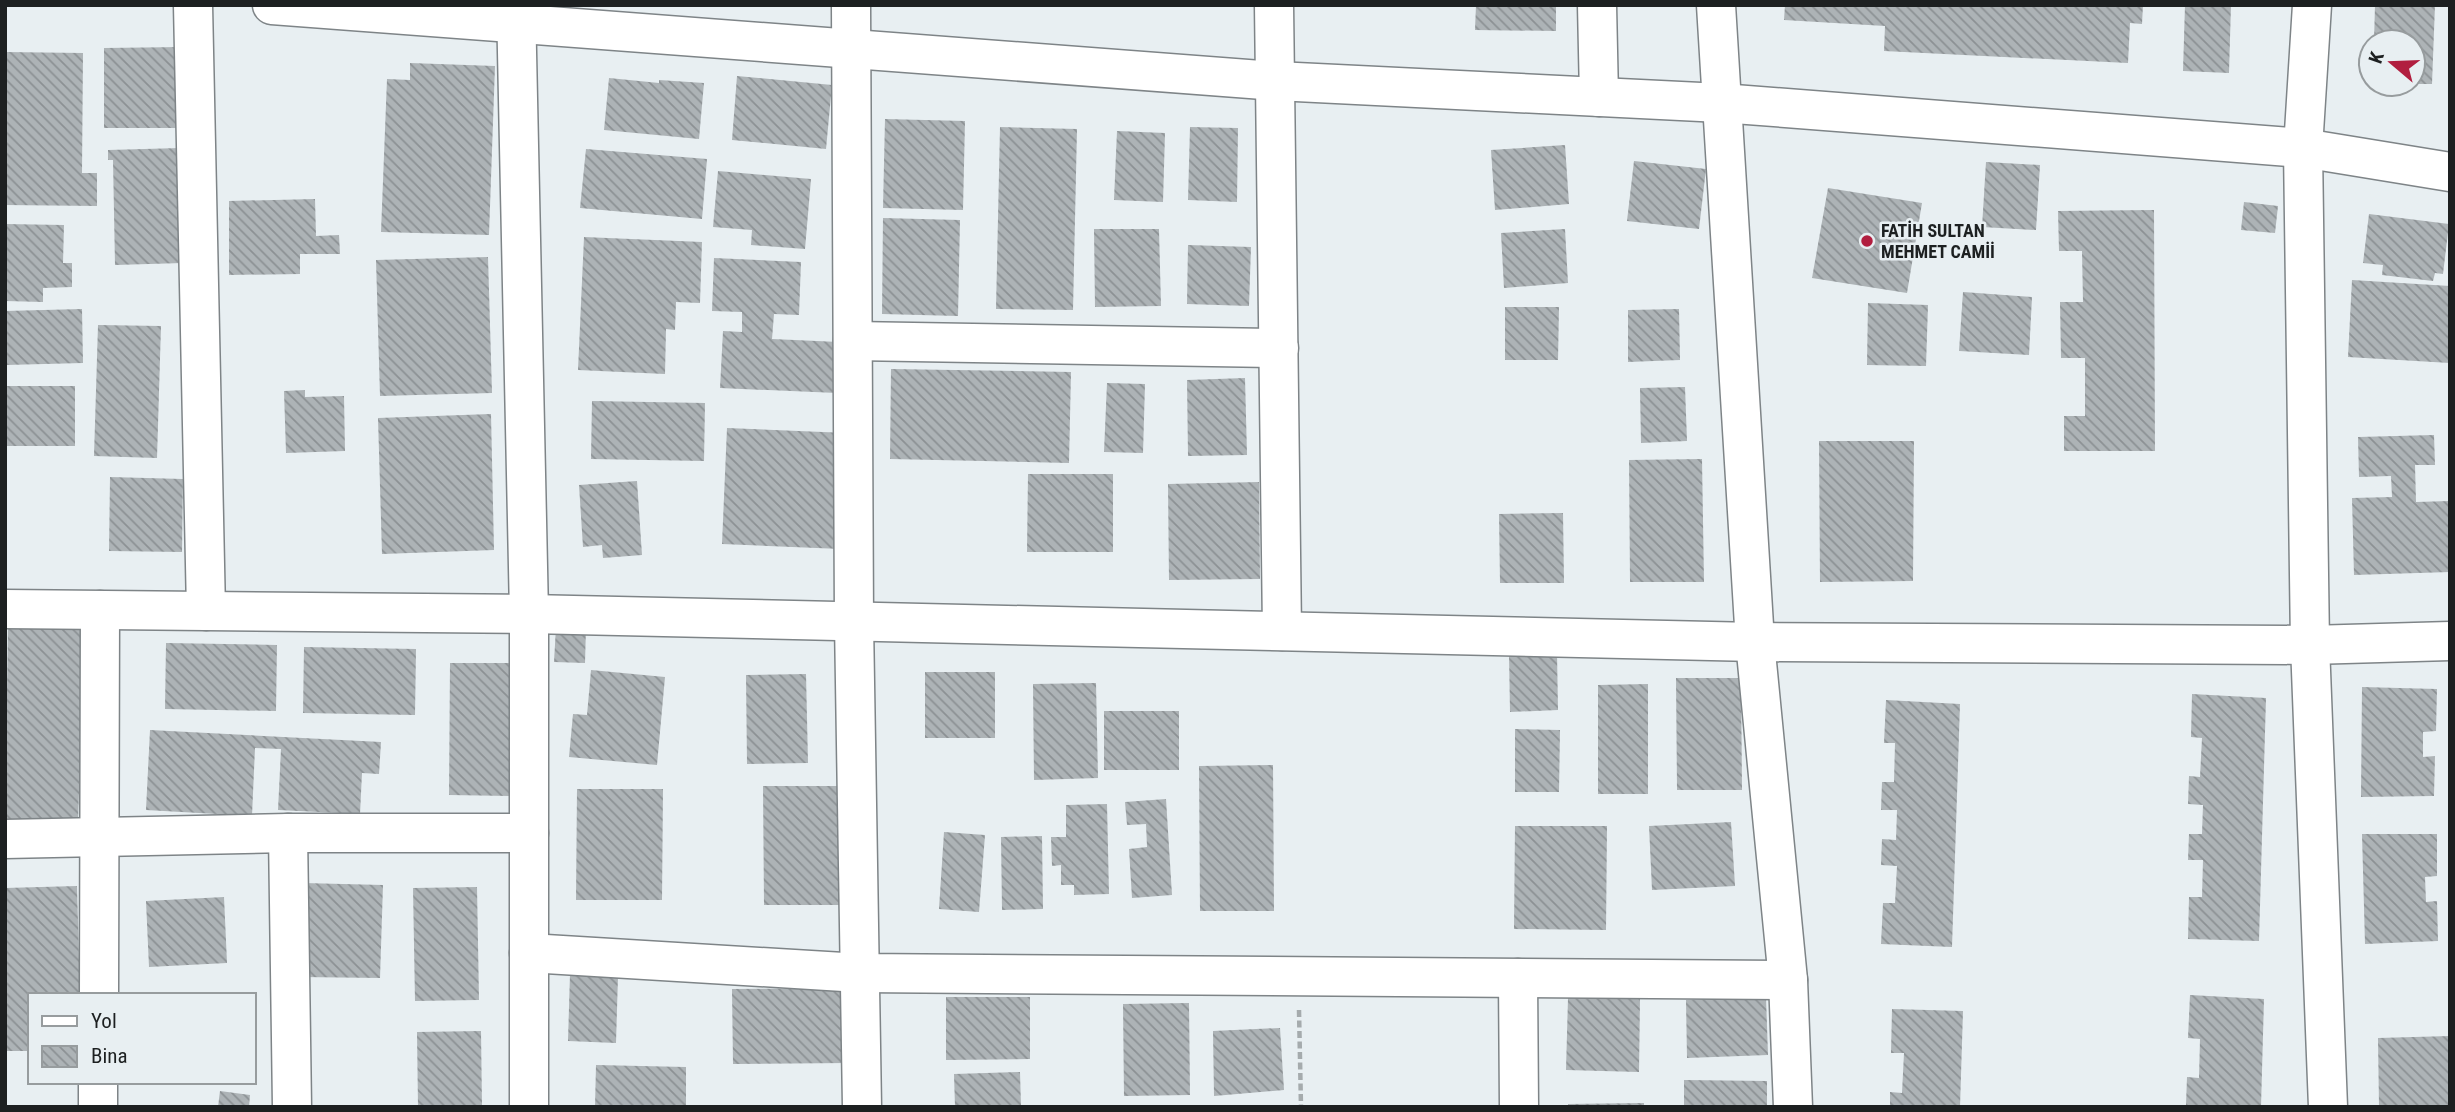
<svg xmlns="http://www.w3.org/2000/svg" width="2455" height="1112" font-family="'Roboto Condensed',sans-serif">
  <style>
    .building { fill: url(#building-back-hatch) }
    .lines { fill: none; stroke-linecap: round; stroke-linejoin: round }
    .minor-casing { stroke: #7e8487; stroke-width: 41 }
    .path { stroke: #a5abad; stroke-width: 4.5; stroke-dasharray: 7 3.5; stroke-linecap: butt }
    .minor { stroke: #fff; stroke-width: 38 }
    .poi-dot { fill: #b11e3f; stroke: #e8eff2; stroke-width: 2.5 }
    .labels { text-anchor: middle; stroke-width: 5; stroke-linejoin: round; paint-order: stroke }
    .poi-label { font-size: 18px; font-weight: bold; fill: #1d2021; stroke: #e8eff2; text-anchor: start }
  </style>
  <defs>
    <pattern id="building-back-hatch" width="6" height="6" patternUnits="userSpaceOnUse" patternTransform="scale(1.75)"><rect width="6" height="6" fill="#adb3b6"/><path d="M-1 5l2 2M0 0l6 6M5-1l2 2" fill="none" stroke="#8c9194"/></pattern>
  </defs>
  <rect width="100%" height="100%" fill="#e8eff2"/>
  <g class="building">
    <path d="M1476,5H1556V31L1475,30Z"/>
    <path d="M1785,5H2143L2142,24L2130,23L2128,63L1884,51L1885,26L1784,20Z"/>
    <path d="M2185,5H2231L2229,73L2183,71Z"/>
    <path d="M2375,5H2435L2432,84H2413V42H2374Z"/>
    <path d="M182,47V128H104V48Z"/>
    <path d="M5,52L83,53L82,173H97V206L5,205Z"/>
    <path d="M410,63L495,66L489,235L381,232L387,79L410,80Z"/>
    <path d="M737,76L832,85L826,149L732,140Z"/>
    <path d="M609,78L659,83V80L704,83L699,139L604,130Z"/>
    <path d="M885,119L965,121L963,210L883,208Z"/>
    <path d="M1000,127L1077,129L1073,310L996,309Z"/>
    <path d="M1190,127L1238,128L1237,202L1188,200Z"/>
    <path d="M1117,131L1165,133L1163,202L1114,200Z"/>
    <path d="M1565,145L1569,204L1495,210L1491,150Z"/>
    <path d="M180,148L183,263L115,265L113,160H108V150Z"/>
    <path d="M586,149L707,159L702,219L580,208Z"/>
    <path d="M1634,161L1706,169L1699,229L1627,221Z"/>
    <path d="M1986,162L2040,165L2036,230L1982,227Z"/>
    <path d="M718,171L811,179L805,249L751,245L752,230L713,227Z"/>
    <path d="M1828,188L1922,203L1907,293L1812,278Z"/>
    <path d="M315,199L316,236L339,235L340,254H300V274L229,275V201Z"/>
    <path d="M2244,202L2278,206L2275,233L2241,230Z"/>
    <path d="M2154,210L2155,451H2064V416H2085V358H2061L2060,302H2083L2082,251H2059L2058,211Z"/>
    <path d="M2369,214L2449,224L2443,274L2435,273L2433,281L2382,275L2383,265L2363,263Z"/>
    <path d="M883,218L960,220L958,316L882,314Z"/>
    <path d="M5,224L64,225L63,263H72V287L43,288V302L5,301Z"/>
    <path d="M1094,229H1159L1161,306L1095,307Z"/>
    <path d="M1565,229L1568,283L1504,288L1501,233Z"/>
    <path d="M584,237L702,242L700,303L676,302L675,330L666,329L665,374L578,370Z"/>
    <path d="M1188,245L1251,247L1249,306L1187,304Z"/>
    <path d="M488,257L492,393L380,396L376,260Z"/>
    <path d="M714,258L801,262L799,315L774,314L772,339L839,342L837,393L720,388L723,331L742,332V312L712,311Z"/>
    <path d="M2352,280L2450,286V363L2348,357Z"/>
    <path d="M1963,292L2032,297L2029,355L1959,351Z"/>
    <path d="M1868,303L1928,305L1926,366L1867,365Z"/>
    <path d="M1505,307H1559L1558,360H1505Z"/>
    <path d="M82,309L83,363L6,365L5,311Z"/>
    <path d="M1679,309L1680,360L1628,362V310Z"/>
    <path d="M98,325L161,326L157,458L94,456Z"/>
    <path d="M891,369L1071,372L1069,463L890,459Z"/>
    <path d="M1245,378L1247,455L1188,456L1187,380Z"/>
    <path d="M1107,383L1145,384L1143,453L1104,452Z"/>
    <rect x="5" y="386" width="70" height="60"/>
    <path d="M1685,387L1687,441L1641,443L1640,388Z"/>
    <path d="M305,390V397L344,396L345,451L286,453L284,391Z"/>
    <path d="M592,401L705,403L704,461L591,459Z"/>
    <path d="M491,414L494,550L382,554L378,418Z"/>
    <path d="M727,428L847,433L841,549L722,544Z"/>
    <path d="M2434,435L2435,465H2415L2416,502L2450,501V572L2354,575L2352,498L2392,497L2391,476L2359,477L2358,437Z"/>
    <path d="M1819,441H1914L1913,581L1820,582Z"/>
    <path d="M1702,459L1704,582H1630L1629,460Z"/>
    <path d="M1028,474H1113V552H1027Z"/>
    <path d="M110,477L183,479L182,552L109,551Z"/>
    <path d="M637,481L642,555L603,558L602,545L583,547L579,485Z"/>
    <path d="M1259,482L1260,579L1169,580L1168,484Z"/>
    <path d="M1563,513L1564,583H1500L1499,514Z"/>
    <path d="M8,625L85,627L78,821L5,819Z"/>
    <path d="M556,627H586L585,663L554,662Z"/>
    <path d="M166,643L277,645L276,711L165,709Z"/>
    <path d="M304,647L416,649L415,715L303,713Z"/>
    <path d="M1557,653L1558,710L1510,712L1509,654Z"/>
    <path d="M450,663H519L518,796L449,795Z"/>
    <path d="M591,670L665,677L657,765L569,757L573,714L587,715Z"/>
    <rect x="925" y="672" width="70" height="66"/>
    <path d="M806,674L808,763L747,764L746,675Z"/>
    <path d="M1676,678H1741L1742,790H1677Z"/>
    <path d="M1096,683L1098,778L1034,780L1033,684Z"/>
    <path d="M1648,684V794H1598V685Z"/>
    <path d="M2362,687L2437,689L2436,731L2423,732V757L2435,756L2434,796L2361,797Z"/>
    <path d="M2192,694L2266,698L2259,941L2188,939L2189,897H2202L2203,860H2188L2189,834H2202L2203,805L2188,804L2189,776L2200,777L2202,738L2191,737Z"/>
    <path d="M1886,700L1960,704L1952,947L1881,944L1883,903H1895L1897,866L1881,865L1882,839L1896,840L1897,810H1881L1882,782H1894L1895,743H1884Z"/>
    <rect x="1104" y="711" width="75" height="59"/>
    <path d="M1515,729L1560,730L1559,792H1515Z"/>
    <path d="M150,730L381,742L379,774L362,773L360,814L278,810L281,749L255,748L252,816L146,810Z"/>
    <path d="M1273,765L1274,911H1200L1199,766Z"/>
    <path d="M763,786H844L846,905H764Z"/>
    <path d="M577,789H663L662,900H576Z"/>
    <path d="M1166,799L1172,895L1132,898L1129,849L1147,847L1146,824L1127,825L1125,802Z"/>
    <path d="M1107,804L1109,894L1074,895V885H1061V865L1052,866L1051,837H1066V805Z"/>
    <path d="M1731,822L1735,886L1652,890L1649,826Z"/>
    <path d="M1515,826H1607L1606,930L1514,929Z"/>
    <path d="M944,832L985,835L979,912L939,909Z"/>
    <path d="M2362,834H2437V876L2425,877L2426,902L2437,901L2438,941L2365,944Z"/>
    <path d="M1042,836L1043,909L1002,910L1001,837Z"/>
    <path d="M303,883L383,885L380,978L301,977Z"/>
    <path d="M77,886L80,995H30V1051H5V888Z"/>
    <path d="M477,887L479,1000L415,1001L413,888Z"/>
    <path d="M224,897L227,963L149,967L146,901Z"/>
    <path d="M570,974L618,976L616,1043L568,1041Z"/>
    <path d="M849,988L850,1063L733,1064L732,989Z"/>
    <path d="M2190,995L2264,999L2261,1107L2186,1105L2187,1077L2199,1078L2200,1039L2188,1038Z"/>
    <path d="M946,997H1030V1059L946,1060Z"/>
    <path d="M1766,997L1768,1055L1687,1058L1686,1000Z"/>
    <path d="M1568,998L1640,999L1639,1072L1566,1070Z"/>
    <path d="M1189,1003L1190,1095L1124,1096L1123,1004Z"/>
    <path d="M1892,1009L1963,1011L1960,1107H1890V1092L1902,1093L1904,1053H1891Z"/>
    <path d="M1280,1028L1284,1090L1214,1096L1213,1031Z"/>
    <path d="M481,1031L482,1107H418L417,1032Z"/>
    <path d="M2450,1036V1107H2379L2378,1038Z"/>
    <path d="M596,1065L686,1067V1107H595Z"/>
    <path d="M1020,1072L1021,1107H955L954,1074Z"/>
    <path d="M1684,1080L1767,1081V1107H1684Z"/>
    <path d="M220,1091L250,1095L249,1107H218Z"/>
    <path d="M1644,1103V1107H1568V1104Z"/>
  </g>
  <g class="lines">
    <g class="minor-casing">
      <g id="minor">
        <path d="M193,5L206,611"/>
        <path d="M272,5L1276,81L1721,103L2303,148L2450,172"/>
        <path d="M516,5L529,614V1107"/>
        <path d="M851,5L854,622L862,1107"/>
        <path d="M1274,5L1282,631"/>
        <path d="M1597,5L1599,97"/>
        <path d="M1716,5L1755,642L1788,980L1793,1107"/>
        <path d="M2312,5L2303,148L2310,645L2328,1107"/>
        <path d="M853,341L1279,348"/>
        <path d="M5,609L529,614L1755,642L2310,645L2450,641"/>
        <path d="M288,833L292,1107"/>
        <path d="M5,839L288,833H529"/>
        <path d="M529,953L860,973L1788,980"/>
        <path d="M1518,978L1519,1107"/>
        <path d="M99,995L100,610"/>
        <path d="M98,1107V1082"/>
      </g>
    </g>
    <path class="path" d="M1299,1010L1301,1107"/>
    <use href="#minor" class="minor"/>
  </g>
  <circle class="poi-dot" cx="1867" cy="241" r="7"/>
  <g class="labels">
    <g class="poi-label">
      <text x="1881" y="237">FATİH SULTAN<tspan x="1881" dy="21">MEHMET CAMİİ</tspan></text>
    </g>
  </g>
  <rect width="2455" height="1112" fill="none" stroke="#1d2021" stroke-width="14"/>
  <rect x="28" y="993" width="228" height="91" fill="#e8eff2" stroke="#979c9e" stroke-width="2"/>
  <rect x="42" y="1016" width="35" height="10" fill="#ffffff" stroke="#979c9e" stroke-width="2"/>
  <text x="91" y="1028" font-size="21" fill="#1d2021">Yol</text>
  <rect x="42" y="1046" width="35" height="21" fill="url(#building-back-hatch)" stroke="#979c9e" stroke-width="2"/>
  <text x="91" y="1063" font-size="21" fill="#1d2021">Bina</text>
  <g transform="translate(2392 63) rotate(289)"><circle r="33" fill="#e8eff2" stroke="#979c9e" stroke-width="2"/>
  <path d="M0-5L12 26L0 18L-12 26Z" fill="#b11e3f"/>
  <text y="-10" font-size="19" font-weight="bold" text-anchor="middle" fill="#1d2021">K</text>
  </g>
</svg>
